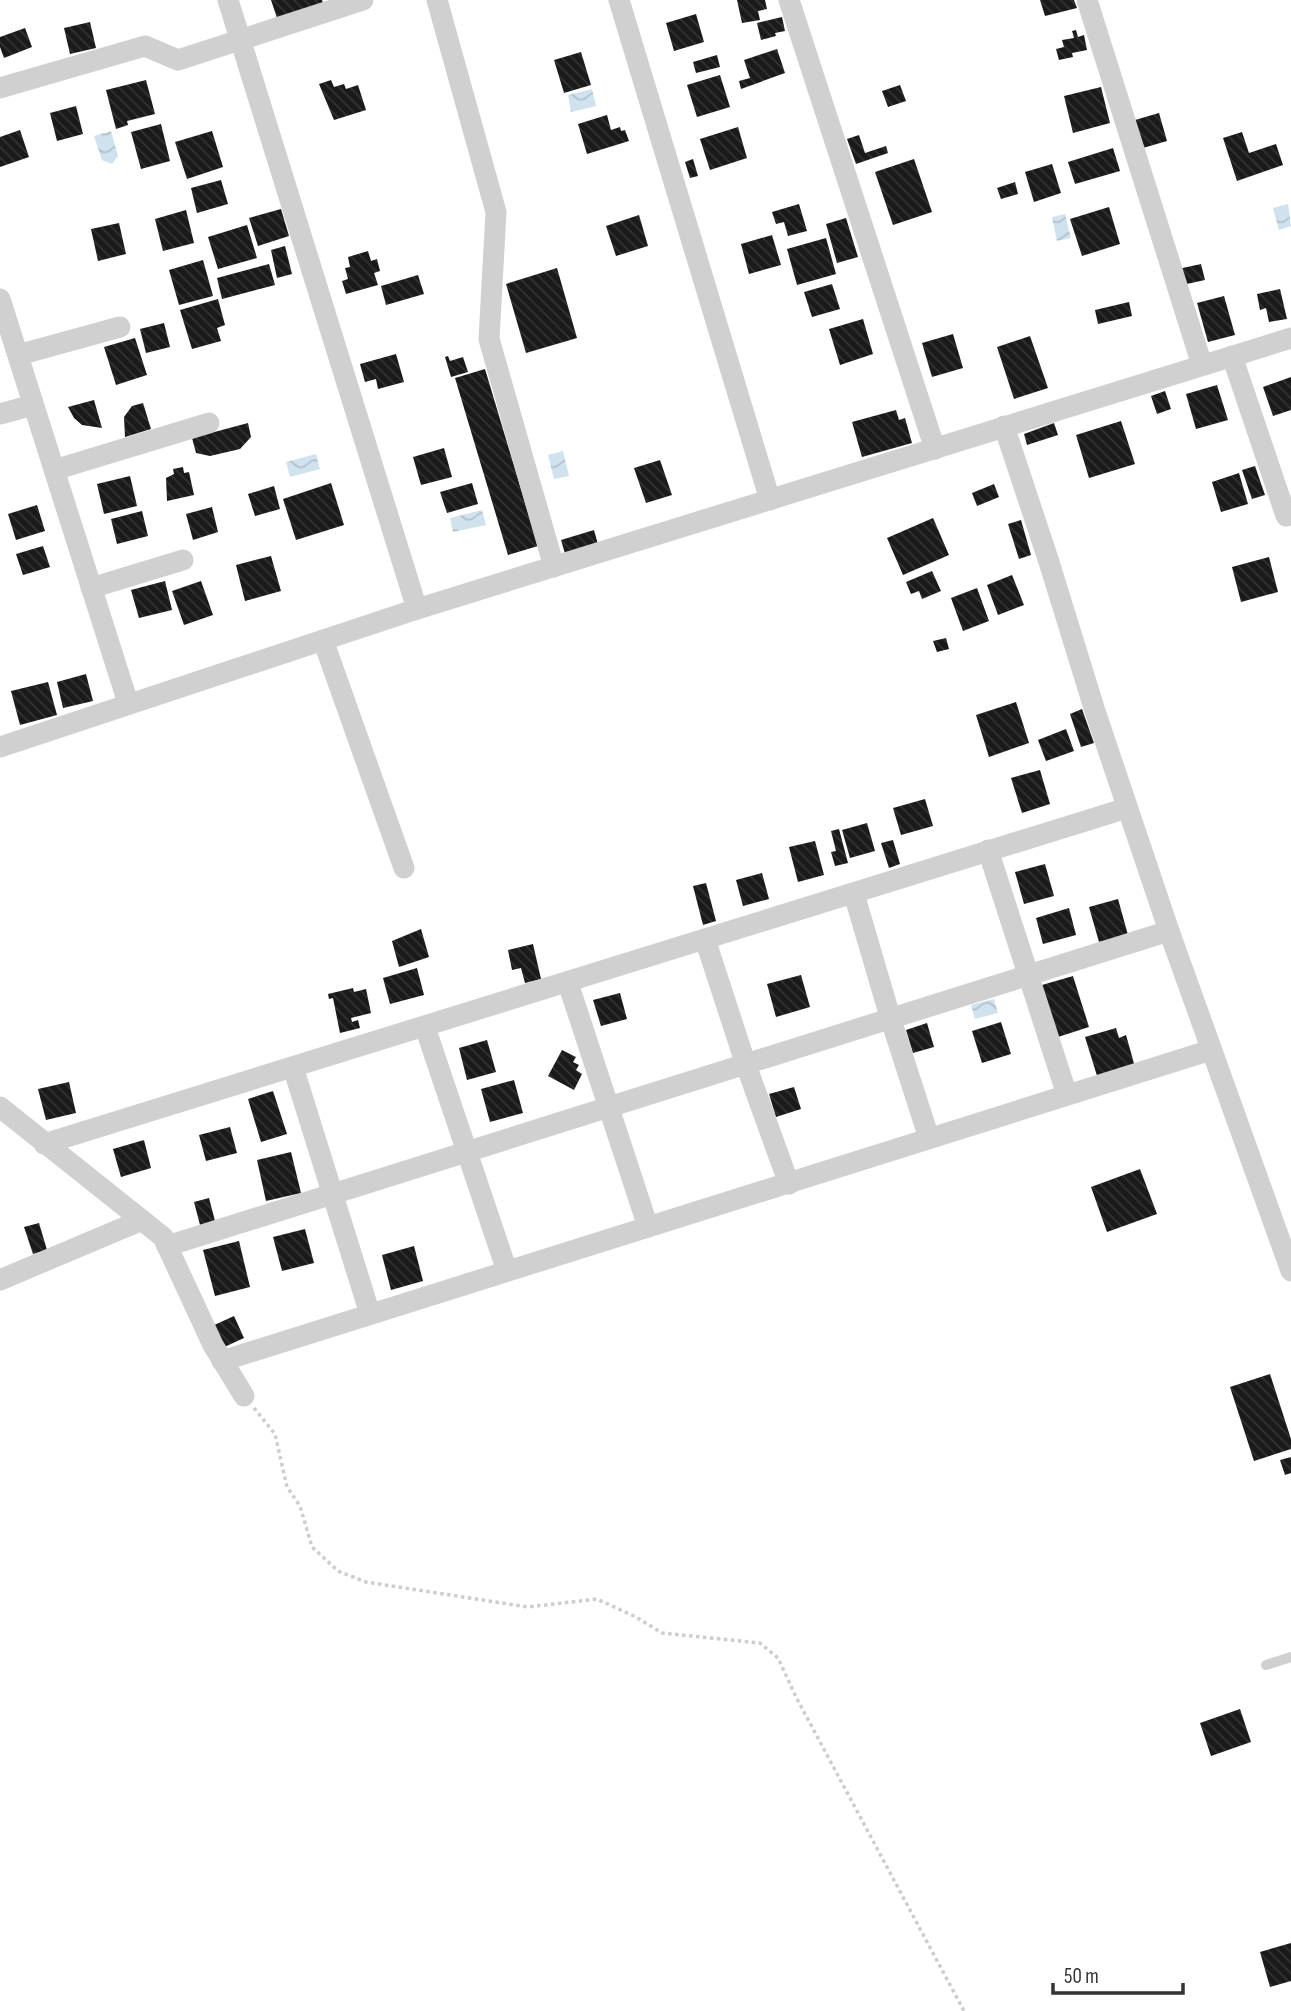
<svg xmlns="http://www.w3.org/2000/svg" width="1291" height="2011" font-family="'Sofia Sans Condensed',sans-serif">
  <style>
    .water { fill: url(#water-waves) }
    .building { fill: url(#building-back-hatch) }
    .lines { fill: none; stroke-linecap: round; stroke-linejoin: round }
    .path { stroke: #cdcdcd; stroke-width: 3.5; stroke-dasharray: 3.5 3.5; stroke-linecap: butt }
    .lane { stroke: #d0d0d0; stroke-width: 10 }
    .street { stroke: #d0d0d0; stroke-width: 21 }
  </style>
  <defs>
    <pattern id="water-waves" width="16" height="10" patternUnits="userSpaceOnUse" patternTransform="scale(1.75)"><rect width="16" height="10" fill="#cfe2ee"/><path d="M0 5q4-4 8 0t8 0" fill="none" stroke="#b2c2cd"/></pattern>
    <pattern id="building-back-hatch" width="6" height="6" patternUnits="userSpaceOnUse" patternTransform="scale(1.75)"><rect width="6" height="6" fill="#1a1a1a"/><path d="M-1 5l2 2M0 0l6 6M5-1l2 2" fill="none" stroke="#333"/></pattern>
  </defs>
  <rect width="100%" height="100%" fill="#fff"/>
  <g class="water">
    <path d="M592,89L596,106L571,112L568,95Z"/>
    <path d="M111,131L118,156L112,164L102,160L94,136Z"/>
    <path d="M1288,204L1291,226L1279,230L1273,208Z"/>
    <path d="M1065,214L1071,238L1057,241L1052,217Z"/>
    <path d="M563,451L569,476L554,479L548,455Z"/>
    <path d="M316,454L320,469L290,477L286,462Z"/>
    <path d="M482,510L486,525L453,532L450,518Z"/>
    <path d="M994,999L998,1013L975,1019L971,1005Z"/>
  </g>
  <g class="building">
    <path d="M271,0H322L324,6L278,21Z"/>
    <path d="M737,0H765L767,9L758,11L760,20L742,23Z"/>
    <path d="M1040,0H1074L1077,8L1045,16Z"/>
    <path d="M696,14L704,42L674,51L666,23Z"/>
    <path d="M782,17L785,31L775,33L776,36L761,40L757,23Z"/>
    <path d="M90,22L96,48L70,54L64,28Z"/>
    <path d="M25,28L32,47L4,58L0,47V37Z"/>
    <path d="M1076,30L1078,37L1084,35L1087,50L1072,53L1073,57L1059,60L1056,49L1064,47L1062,40L1074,38L1072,31Z"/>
    <path d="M777,49L785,73L741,89L739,81L750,78L744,60Z"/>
    <path d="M581,52L591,85L564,93L554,60Z"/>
    <path d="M717,55L720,67L696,73L693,62Z"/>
    <path d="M720,75L730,107L697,117L687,85Z"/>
    <path d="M146,80L155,114L127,121L128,125L116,129L106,90Z"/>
    <path d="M331,80L334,87L344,84L346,89L358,85L366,110L334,120L319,84Z"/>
    <path d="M900,85L906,101L888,107L882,91Z"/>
    <path d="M1101,87L1110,123L1073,133L1064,96Z"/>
    <path d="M76,106L83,134L57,141L50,113Z"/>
    <path d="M1159,113L1167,141L1143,148L1135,120Z"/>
    <path d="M607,115L611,130L620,127L621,131L625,130L629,141L587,154L578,124Z"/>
    <path d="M161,124L170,161L141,169L131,132Z"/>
    <path d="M738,127L747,158L710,170L700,139Z"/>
    <path d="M20,130L29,157L0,167V137Z"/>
    <path d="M212,131L223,167L187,179L175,142Z"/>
    <path d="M1242,132L1249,153L1276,144L1283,165L1237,181L1223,138Z"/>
    <path d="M859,135L865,153L886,146L888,153L856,164L847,139Z"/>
    <path d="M1113,148L1120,171L1075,184L1068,162Z"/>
    <path d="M693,159L698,176L690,178L685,162Z"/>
    <path d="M914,159L932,212L893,225L875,172Z"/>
    <path d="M1052,164L1061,193L1034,202L1025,172Z"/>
    <path d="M221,180L228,204L197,213L191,188Z"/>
    <path d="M1015,182L1018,194L1001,199L997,188Z"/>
    <path d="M799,204L807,231L788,236L784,222L776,224L772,212Z"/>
    <path d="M1109,207L1120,244L1082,256L1070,219Z"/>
    <path d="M281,209L289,236L258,246L249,218Z"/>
    <path d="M186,210L194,243L163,251L155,219Z"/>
    <path d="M639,215L648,246L616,256L606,226Z"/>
    <path d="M846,218L858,257L837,263L826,224Z"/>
    <path d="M119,223L126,254L98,261L91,229Z"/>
    <path d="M247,225L257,258L218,269L208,237Z"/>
    <path d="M772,235L781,265L749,274L741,244Z"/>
    <path d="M826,238L836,274L797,285L787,249Z"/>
    <path d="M285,246L292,274L277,278L271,250Z"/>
    <path d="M368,251L371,261L377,259L380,271L374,273L378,285L346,294L342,281L348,279L345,268L350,267L348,257Z"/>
    <path d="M203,260L213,296L179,305L169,270Z"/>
    <path d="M269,264L275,285L222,299L217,278Z"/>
    <path d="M1201,264L1205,280L1182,285L1178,269Z"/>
    <path d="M557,268L577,338L526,353L506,284Z"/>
    <path d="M418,275L424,294L386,305L381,286Z"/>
    <path d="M832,284L840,309L812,317L804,292Z"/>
    <path d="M1280,289L1287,319L1269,322L1266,308L1260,310L1257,294Z"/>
    <path d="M1224,296L1235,335L1208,342L1197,303Z"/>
    <path d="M218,299L225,325L217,328L221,341L192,349L180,310Z"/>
    <path d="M1129,302L1132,316L1098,324L1095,310Z"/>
    <path d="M863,319L873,354L840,365L829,329Z"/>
    <path d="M164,323L170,347L146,353L140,329Z"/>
    <path d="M953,334L963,368L932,377L922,343Z"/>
    <path d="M1030,336L1048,388L1014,399L997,347Z"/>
    <path d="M135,338L147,375L116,385L104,347Z"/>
    <path d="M396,354L404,382L378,389L376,379L365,382L360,364Z"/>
    <path d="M448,356L450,361L463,357L468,372L451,377L445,357Z"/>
    <path d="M485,369L538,546L508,555L455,378Z"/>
    <path d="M1291,377V410L1273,416L1263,387Z"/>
    <path d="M1217,385L1228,420L1196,429L1186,394Z"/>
    <path d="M1165,391L1171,409L1157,414L1151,396Z"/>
    <path d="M94,400L102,428L82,425L74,418L68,407Z"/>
    <path d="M143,403L151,429L125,437L124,417L132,406Z"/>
    <path d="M896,410L899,420L905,418L912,443L862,457L852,422Z"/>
    <path d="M1121,421L1135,464L1089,478L1076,435Z"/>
    <path d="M248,423L251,437L240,449L210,456L196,453L192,438Z"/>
    <path d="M1054,423L1058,435L1027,445L1024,434Z"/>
    <path d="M444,448L452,477L421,485L413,457Z"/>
    <path d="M660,460L672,495L646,503L634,468Z"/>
    <path d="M1255,466L1265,495L1252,499L1242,470Z"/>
    <path d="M183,467L184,473L189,472L194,495L167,501L166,478L174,474L173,469Z"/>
    <path d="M1239,473L1248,504L1221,512L1212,482Z"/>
    <path d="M130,476L137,506L104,514L97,484Z"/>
    <path d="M331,483L344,525L296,540L283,499Z"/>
    <path d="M472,483L478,504L447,513L440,492Z"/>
    <path d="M994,484L999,497L977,506L972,493Z"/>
    <path d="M274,486L280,509L255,516L248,494Z"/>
    <path d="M37,505L45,531L16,540L8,514Z"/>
    <path d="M212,507L218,532L193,540L186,514Z"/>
    <path d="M142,511L148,536L117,544L111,519Z"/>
    <path d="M933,518L949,555L903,575L887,538Z"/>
    <path d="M1021,520L1031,555L1019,559L1008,524Z"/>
    <path d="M594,530L599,548L566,557L561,540Z"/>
    <path d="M43,546L50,567L23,575L16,554Z"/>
    <path d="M271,556L281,591L245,601L236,565Z"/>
    <path d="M1269,557L1278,592L1241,602L1232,567Z"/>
    <path d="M932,571L941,591L922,599L919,591L911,594L906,582Z"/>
    <path d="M1012,575L1024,605L998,615L987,585Z"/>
    <path d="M165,581L172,610L139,618L131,590Z"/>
    <path d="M201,581L213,615L184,625L172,591Z"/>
    <path d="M977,588L989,621L963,631L951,598Z"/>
    <path d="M946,638L949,649L937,652L933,641Z"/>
    <path d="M86,674L93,701L63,708L57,682Z"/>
    <path d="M48,682L57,715L20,725L11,691Z"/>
    <path d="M1016,702L1029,743L989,757L976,715Z"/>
    <path d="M1082,709L1094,743L1081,747L1070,714Z"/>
    <path d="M1066,729L1074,751L1046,761L1038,740Z"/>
    <path d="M1040,770L1050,804L1022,813L1011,778Z"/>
    <path d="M925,799L933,826L901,835L893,808Z"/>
    <path d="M867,823L875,851L850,858L842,830Z"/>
    <path d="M839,829L848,863L835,866L831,852L836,851L831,831Z"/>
    <path d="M893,840L900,864L889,868L881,843Z"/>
    <path d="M815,841L824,875L798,882L789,847Z"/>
    <path d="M1045,864L1054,896L1024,904L1015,872Z"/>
    <path d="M762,873L769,899L743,906L736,880Z"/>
    <path d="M706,883L716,921L703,925L693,886Z"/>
    <path d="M1118,899L1128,935L1099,942L1089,907Z"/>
    <path d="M1069,908L1076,935L1043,944L1036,918Z"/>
    <path d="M421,929L429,957L399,967L392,941Z"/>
    <path d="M533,944L541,979L525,983L521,968L512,970L508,950Z"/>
    <path d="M417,968L424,995L390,1004L383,978Z"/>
    <path d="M801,975L810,1007L776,1017L767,984Z"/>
    <path d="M1073,976L1089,1027L1058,1037L1042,985Z"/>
    <path d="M353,988L354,992L366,989L371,1013L351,1018L352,1022L358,1020L360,1028L340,1033L333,998L329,999L328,994Z"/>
    <path d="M620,993L627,1019L601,1026L593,1000Z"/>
    <path d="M1001,1022L1011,1054L982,1063L972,1031Z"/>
    <path d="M927,1023L934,1047L913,1053L906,1030Z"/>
    <path d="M1116,1028L1119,1038L1126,1035L1135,1067L1098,1079L1085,1037Z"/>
    <path d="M487,1040L496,1072L467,1080L459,1048Z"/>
    <path d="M562,1050L576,1057L573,1062L579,1065L576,1070L582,1074L574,1090L548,1076Z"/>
    <path d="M514,1080L523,1113L490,1122L481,1089Z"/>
    <path d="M69,1082L76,1113L46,1120L38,1089Z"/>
    <path d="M794,1087L801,1109L776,1117L769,1094Z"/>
    <path d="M273,1091L287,1134L261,1142L248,1099Z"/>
    <path d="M230,1127L237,1153L206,1161L199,1135Z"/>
    <path d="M144,1140L151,1168L121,1177L113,1149Z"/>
    <path d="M291,1152L301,1193L266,1201L257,1160Z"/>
    <path d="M1140,1169L1157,1214L1107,1232L1091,1187Z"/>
    <path d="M209,1198L215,1221L200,1225L194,1202Z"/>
    <path d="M39,1223L47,1250L33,1254L24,1227Z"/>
    <path d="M305,1229L314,1263L282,1271L273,1237Z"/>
    <path d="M239,1241L250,1287L215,1296L203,1250Z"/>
    <path d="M414,1246L423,1281L391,1290L382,1255Z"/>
    <path d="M234,1316L244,1338L220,1349L210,1327Z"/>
    <path d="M1270,1374L1291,1439V1449L1254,1461L1230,1387Z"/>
    <path d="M1291,1457V1473L1285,1475L1280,1460Z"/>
    <path d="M1240,1709L1251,1742L1211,1756L1200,1723Z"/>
    <path d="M1291,1943V1981L1270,1987L1260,1952Z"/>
  </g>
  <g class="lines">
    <path class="path" d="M254,1408L275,1434L287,1487L300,1506L312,1547L338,1571L366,1582L528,1607L597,1599L636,1617L662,1633L760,1643L778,1658L796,1697L964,2011"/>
    <path class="lane" d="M1266,1665L1291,1657"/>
    <g class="street">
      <path d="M228,0L417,609"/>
      <path d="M437,0L496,212L489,339L554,567"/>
      <path d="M619,0L770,500"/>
      <path d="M789,0L935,449"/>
      <path d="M1087,0L1202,365"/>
      <path d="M0,88L145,46L178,60L363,0"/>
      <path d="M0,299L128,703"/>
      <path d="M18,355L120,327"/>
      <path d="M1232,356L1286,516"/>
      <path d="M0,414L33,405"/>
      <path d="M1004,426L1049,562L1095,711L1169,931L1291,1271"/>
      <path d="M54,470L209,423"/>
      <path d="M91,588L183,560"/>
      <path d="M323,640L404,868"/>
      <path d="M0,747L417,609L1291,338"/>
      <path d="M988,850L1067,1095"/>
      <path d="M854,894L891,1020L929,1138"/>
      <path d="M705,939L746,1065L789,1184"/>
      <path d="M568,983L648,1227"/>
      <path d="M425,1027L507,1271"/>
      <path d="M293,1067L370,1314"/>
      <path d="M0,1107L163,1237L213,1345L244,1396"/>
      <path d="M44,1144L1127,808"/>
      <path d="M167,1246L1169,931"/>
      <path d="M0,1280L142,1220"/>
      <path d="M222,1361L1211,1050"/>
    </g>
  </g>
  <path d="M1053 1983v10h130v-10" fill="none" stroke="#333333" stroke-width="3.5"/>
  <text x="1064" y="1983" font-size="21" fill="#333333" stroke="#ffffff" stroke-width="5" paint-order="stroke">50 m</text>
</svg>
